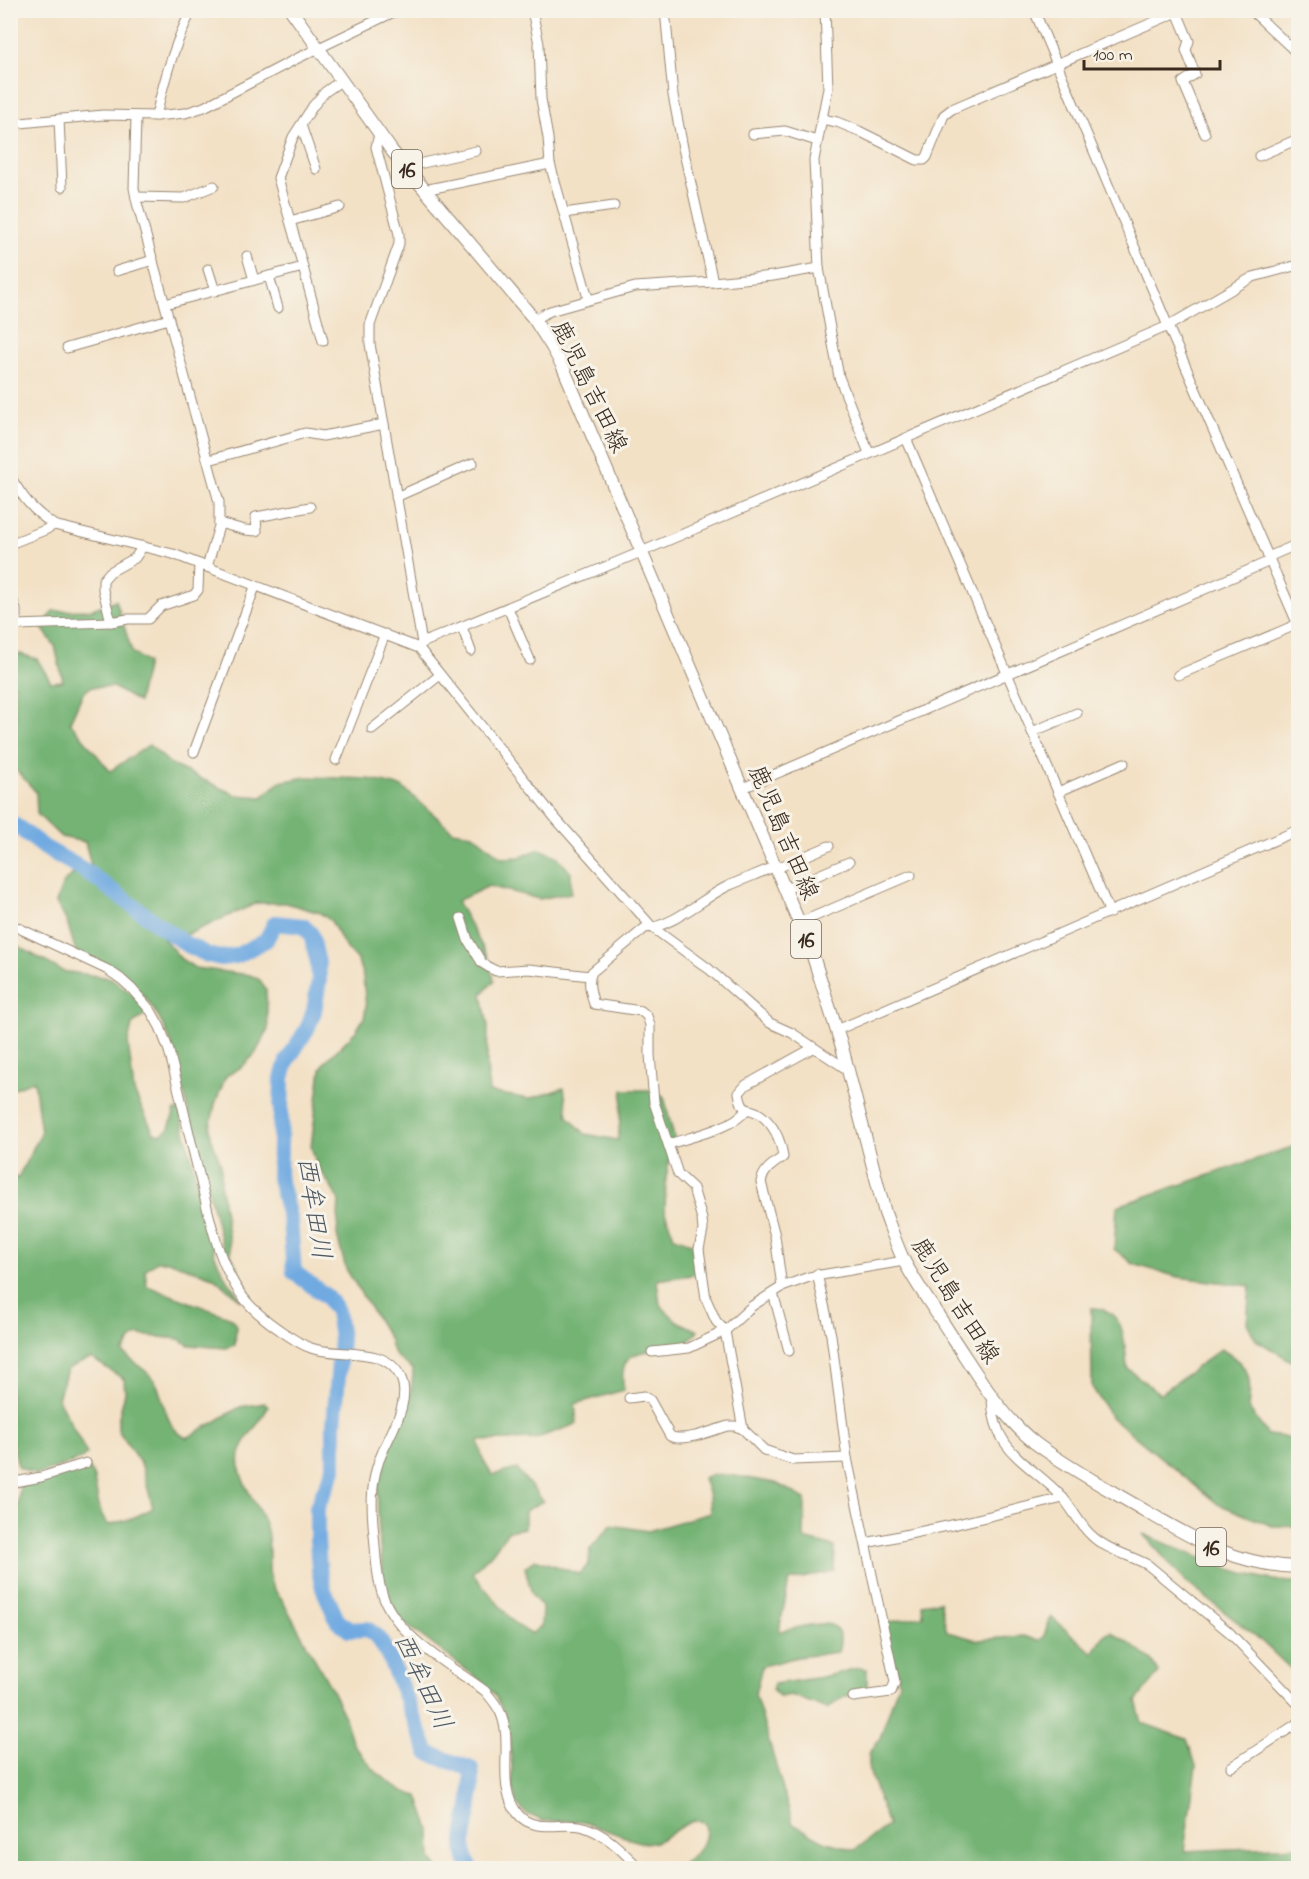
<svg xmlns="http://www.w3.org/2000/svg" width="1309" height="1879" font-family="'Indie Flower','Klee One',sans-serif">
  <style>
    .forest { fill: #75b374; stroke: #586e49; stroke-width: 1.5 }
    .lines { fill: none; stroke-linecap: round; stroke-linejoin: round }
    .river { stroke: #71aae1; stroke-width: 16 }
    .minor-casing { stroke: #978672; stroke-width: 11 }
    .major-casing { stroke: #978672; stroke-width: 14 }
    .minor { stroke: #fff; stroke-width: 9 }
    .major { stroke: #fff; stroke-width: 12 }
    .labels { text-anchor: middle; stroke-width: 6; stroke-linejoin: round; paint-order: stroke }
    .shield { fill: #f7f3e8; stroke: #73665b; stroke-width: 1.5 }
    .shield-label { font-size: 22px; font-weight: bold; fill: #3b2a1e }
    .street-label { font-size: 24px; fill: #3b2a1e; stroke: #f7f3e8 }
    .water-label { font-size: 26px; font-style: italic; fill: #4e5762; stroke: #f7f3e8 }
  </style>
  <rect width="100%" height="100%" fill="#f7f3e8"/>
  <filter id="ink" filterUnits="userSpaceOnUse"><feTurbulence type="fractalNoise" baseFrequency=".0167" numOctaves="2"/><feDisplacementMap in="SourceGraphic" scale="12" xChannelSelector="R" yChannelSelector="G"/><feConvolveMatrix kernelMatrix="1 2 1 2 8 2 1 2 1" color-interpolation-filters="sRGB"/></filter>
  <filter id="wash" filterUnits="userSpaceOnUse"><feTurbulence type="fractalNoise" baseFrequency=".008" numOctaves="4" result="noise"/><feDisplacementMap in="SourceGraphic" scale="24" xChannelSelector="R" yChannelSelector="G"/><feGaussianBlur stdDeviation="1.35" result="paint"/><feColorMatrix in="noise" values="0 0 0 0 0 0 0 0 0 0 0 0 0 0 0 0 0 1.4 0 .05"/><feComposite in="paint" operator="in"/></filter>
  <g filter="url(#wash)">
    <rect width="100%" height="100%" fill="#f3e1c6"/>
    <g class="forest">
      <path d="M116,600L132,652L147,663L138,702L113,687H91L83,693L70,722L110,771L149,745L172,765L236,795L262,797L280,782L306,777L369,779L402,787L453,831L473,834L502,858L520,857L540,849L557,856L571,873V893L539,899L489,886L457,901L488,957L494,981L482,994L488,1026L487,1064L489,1092L529,1099L564,1088L568,1116L585,1134L618,1140L623,1090H655L664,1097L674,1137L666,1177L665,1212L674,1237L697,1245L696,1260L698,1274L657,1280L660,1305L677,1321L698,1331C693,1336 687,1344 680,1346C651,1355 615,1342 624,1390L575,1404L577,1424L534,1439L478,1441L483,1460L492,1475L517,1469L543,1501L525,1511V1528L508,1531L492,1553L472,1573L515,1624L531,1634L541,1626L542,1607L532,1595L525,1567L535,1559L579,1574L589,1564L590,1549L611,1525L648,1531L710,1513L709,1496L703,1478L710,1475H729L776,1483L805,1499L804,1539L835,1547L834,1571L789,1581L779,1631C802,1628 851,1608 838,1652L798,1657L762,1666L755,1694L793,1824L824,1841L855,1850L888,1825L869,1770V1754L880,1738L899,1682L885,1623L923,1616L922,1604L940,1601L947,1632L978,1640L1024,1636L1039,1641L1043,1638L1051,1617L1093,1653L1105,1635L1111,1632C1114,1633 1149,1657 1151,1660C1154,1664 1157,1669 1159,1673L1136,1701L1142,1723L1187,1739L1196,1766L1184,1851L1298,1846V1868H674C691,1859 710,1846 705,1824L698,1820C678,1823 667,1842 645,1844L580,1821H543L525,1813L516,1802L513,1790L510,1735L504,1713L494,1694L480,1680L404,1623C397,1615 391,1606 388,1595C382,1580 382,1562 380,1546C378,1514 374,1486 385,1455C395,1424 413,1404 413,1369C401,1361 391,1356 390,1340L346,1269L337,1236L339,1200L316,1163L311,1146L321,1069L324,1063L356,1031L364,1018L366,1008L363,977L358,961L344,945L331,921L320,913L286,903H257L186,935L164,939L181,959L195,968L250,975L260,980L266,990L268,1030L255,1054L242,1067L226,1076L215,1104L210,1128L211,1137L221,1165V1188L231,1255L251,1297L233,1273L224,1253L171,1042C158,1013 142,987 114,970C103,962 89,957 76,952L67,922L56,903C62,878 69,875 91,865L85,842L61,837L37,814L36,792L17,771L11,770V723L16,720L14,705L15,685L11,686V655L17,653L37,659L51,682L63,681L55,646L42,628L53,611L90,610Z"/>
      <path d="M11,942L62,971L111,978L131,993L148,1012L132,1025L128,1042L134,1092L154,1133L162,1134L169,1128L175,1110L180,1111L215,1256L227,1280L242,1301L213,1277L168,1261H157L145,1270L147,1286L232,1318L236,1326L235,1345L226,1348L189,1345L179,1339L138,1335L131,1340L123,1352C132,1363 147,1369 155,1381C166,1400 163,1428 187,1438L240,1407L265,1403L268,1406C262,1423 244,1436 240,1454C235,1481 259,1503 266,1527C272,1545 266,1565 271,1583C272,1588 278,1594 281,1598L331,1688L344,1715L353,1744L375,1771L400,1790L418,1796L430,1830L431,1859L438,1868H18L11,1850L10,1530L16,1522L20,1485L88,1465C100,1483 93,1509 109,1525L133,1518L153,1508L142,1466L118,1430V1420L125,1393L124,1379L91,1358L67,1369L58,1399L87,1454L83,1458L37,1475L18,1467L10,1432L11,1174L17,1179L41,1133L34,1080L11,1090Z"/>
      <path d="M1298,1145V1365L1256,1340L1247,1323L1250,1286L1178,1277L1133,1264L1114,1249L1117,1206Z"/>
      <path d="M1091,1308C1125,1307 1125,1342 1127,1368L1160,1394L1221,1349C1250,1366 1252,1376 1248,1408L1268,1435L1294,1438L1298,1435V1526H1272L1218,1504L1111,1417L1092,1387Z"/>
      <path d="M1143,1534C1191,1553 1247,1582 1298,1582V1665L1293,1671L1258,1638L1186,1582Z"/>
      <path d="M858,1668L867,1669V1686L862,1691L844,1697L827,1709L791,1695L780,1697L772,1689L774,1684L822,1677Z"/>
    </g>
    <g class="lines">
      <path class="river" d="M10,823L19,828L45,848L84,870L184,943L208,955L221,958L236,956L266,940L275,923L303,926L311,934L318,963L319,980L314,1011L307,1029L287,1061L282,1078L279,1178L290,1221L294,1272L327,1297L337,1311L341,1339L334,1425V1469L317,1507V1539L319,1569L323,1588L337,1620L349,1630L367,1629L378,1637L389,1657L428,1753L471,1769C472,1778 472,1789 471,1798C469,1821 456,1848 471,1868"/>
    </g>
  </g>
  <g filter="url(#ink)">
    <g class="lines">
      <g class="minor-casing">
        <g id="minor">
          <path d="M532,10L539,44L541,99L548,138L550,164L588,298"/>
          <path d="M665,10L673,95L683,148L713,282"/>
          <path d="M825,10L828,88L814,160L819,268L839,377L869,453"/>
          <path d="M1034,10L1168,326L1298,625"/>
          <path d="M1251,10L1298,54"/>
          <path d="M1177,12L1189,41L1186,50L1195,74L1183,82L1205,134"/>
          <path d="M156,116C164,80 174,43 192,10"/>
          <path d="M136,117L134,188L137,203L219,502V526L207,567"/>
          <path d="M59,119L62,187"/>
          <path d="M822,119L837,122L859,131L917,160H924L927,157L944,115L952,109L1182,10"/>
          <path d="M10,124L103,115L156,116L185,113L204,107L296,59L398,10"/>
          <path d="M301,125L316,169"/>
          <path d="M379,134L376,147L399,234V244L370,325V344L422,643L420,646"/>
          <path d="M753,134L785,131L817,141"/>
          <path d="M1259,156L1298,139"/>
          <path d="M405,167L476,151"/>
          <path d="M424,190L550,164"/>
          <path d="M136,197L184,198L214,186"/>
          <path d="M564,213L614,206"/>
          <path d="M290,221L340,207"/>
          <path d="M247,256L254,280"/>
          <path d="M303,267L323,341"/>
          <path d="M208,269L215,291"/>
          <path d="M117,271L153,260"/>
          <path d="M269,276L278,308"/>
          <path d="M165,304L303,267L278,178L293,137L313,106L325,92L342,80"/>
          <path d="M534,319L550,311L635,287L713,282L773,276L819,268"/>
          <path d="M67,348L169,319"/>
          <path d="M906,438L1110,913"/>
          <path d="M209,460L305,433L323,436L384,424"/>
          <path d="M10,476C23,498 32,510 54,525L173,554L419,648L555,818L653,928L709,969L770,1023L792,1033L848,1070"/>
          <path d="M396,497L473,463"/>
          <path d="M219,523L245,530L257,531L256,517L310,507"/>
          <path d="M10,544L45,530L54,525"/>
          <path d="M1268,557L1298,544"/>
          <path d="M10,592L16,610V625"/>
          <path d="M508,608L530,660"/>
          <path d="M111,622L128,619H148L161,606L194,595L198,590L199,564"/>
          <path d="M462,627L471,651"/>
          <path d="M10,628L16,625L111,622L103,590V580L110,572L135,558L143,546"/>
          <path d="M422,643L641,552L1168,326L1253,277L1298,265"/>
          <path d="M1178,675L1298,624"/>
          <path d="M372,729L440,675"/>
          <path d="M1032,732L1077,713"/>
          <path d="M194,752L255,587"/>
          <path d="M336,760L385,634"/>
          <path d="M743,788L1270,561"/>
          <path d="M1058,792L1124,763"/>
          <path d="M776,866C760,873 744,879 728,886C704,897 672,928 645,928L592,972C587,981 591,994 594,1004L641,1011L647,1016L650,1025V1055L654,1102L678,1174L693,1188L702,1219L703,1230L699,1249L706,1299L716,1321L725,1331L743,1429L764,1450L793,1460L847,1458"/>
          <path d="M777,868L829,846"/>
          <path d="M786,889L849,862"/>
          <path d="M461,918L468,940L482,963L490,968L496,971L529,969L590,976"/>
          <path d="M799,923L911,875"/>
          <path d="M10,924L108,970L121,979L131,988L151,1011L160,1027L169,1051C179,1090 188,1130 198,1170C210,1217 219,1280 258,1313C269,1323 298,1344 311,1348C339,1358 386,1344 401,1378C411,1401 392,1430 383,1451C370,1478 371,1506 374,1535C376,1554 376,1575 382,1593C395,1636 451,1666 485,1691C491,1698 498,1706 501,1714C514,1745 495,1786 518,1814C534,1834 563,1821 584,1827C608,1835 622,1851 639,1868"/>
          <path d="M837,1030L1298,830"/>
          <path d="M669,1144C690,1137 734,1128 746,1110"/>
          <path d="M817,1274L831,1335L847,1458L895,1682L891,1692L853,1697"/>
          <path d="M782,1287L775,1236L761,1182C764,1169 772,1165 783,1157C781,1141 775,1126 761,1115C748,1105 743,1116 739,1093L746,1085L813,1048"/>
          <path d="M773,1293L789,1351"/>
          <path d="M652,1352L689,1348L725,1331L752,1306L782,1287L809,1277L904,1261"/>
          <path d="M992,1397C993,1454 1030,1462 1063,1498C1073,1510 1080,1525 1091,1535C1106,1550 1130,1555 1148,1565L1229,1632L1298,1704"/>
          <path d="M629,1398L644,1396L650,1400L670,1436C683,1443 713,1430 728,1426H735L743,1429"/>
          <path d="M10,1483L41,1477L86,1463"/>
          <path d="M866,1543L957,1524L1063,1498"/>
          <path d="M1231,1767L1298,1723"/>
        </g>
      </g>
      <g class="major-casing">
        <path id="major" d="M291,10L392,151L534,319L552,347L563,367L812,953L842,1047L885,1213C891,1229 896,1244 903,1259C917,1287 938,1313 954,1340C978,1376 1001,1416 1035,1443C1070,1469 1110,1490 1147,1512C1200,1542 1236,1565 1298,1567"/>
      </g>
      <use href="#minor" class="minor"/>
      <use href="#major" class="major"/>
    </g>
  </g>
  <g class="labels">
    <g class="shield">
      <rect x="392" y="150" width="30" height="38" rx="4.5"/>
      <rect x="791" y="920" width="30" height="38" rx="4.5"/>
      <rect x="1196" y="1528" width="30" height="38" rx="4.5"/>
    </g>
    <g class="shield-label">
      <text x="407" y="177">16</text>
      <text x="806" y="947">16</text>
      <text x="1211" y="1555">16</text>
    </g>
    <g class="street-label">
      <text transform="translate(590 386) rotate(64)" y="8">鹿児島吉田線</text>
      <text transform="translate(784 832) rotate(67)" y="8">鹿児島吉田線</text>
      <text transform="translate(956 1300) rotate(58)" y="8">鹿児島吉田線</text>
    </g>
    <g class="water-label">
      <text transform="translate(315 1208) rotate(81)" y="9">西牟田川</text>
      <text transform="translate(424 1681) rotate(65)" y="9">西牟田川</text>
    </g>
  </g>
  <rect width="1309" height="1879" fill="none" stroke="#f7f3e8" stroke-width="36"/>
  <path d="M1084 60v9h136v-9" fill="none" stroke="#3b2a1e" stroke-width="3"/>
  <text x="1093" y="60" font-size="18" fill="#3b2a1e" stroke="#f7f3e8" stroke-width="4.5" paint-order="stroke">100 m</text>
</svg>
